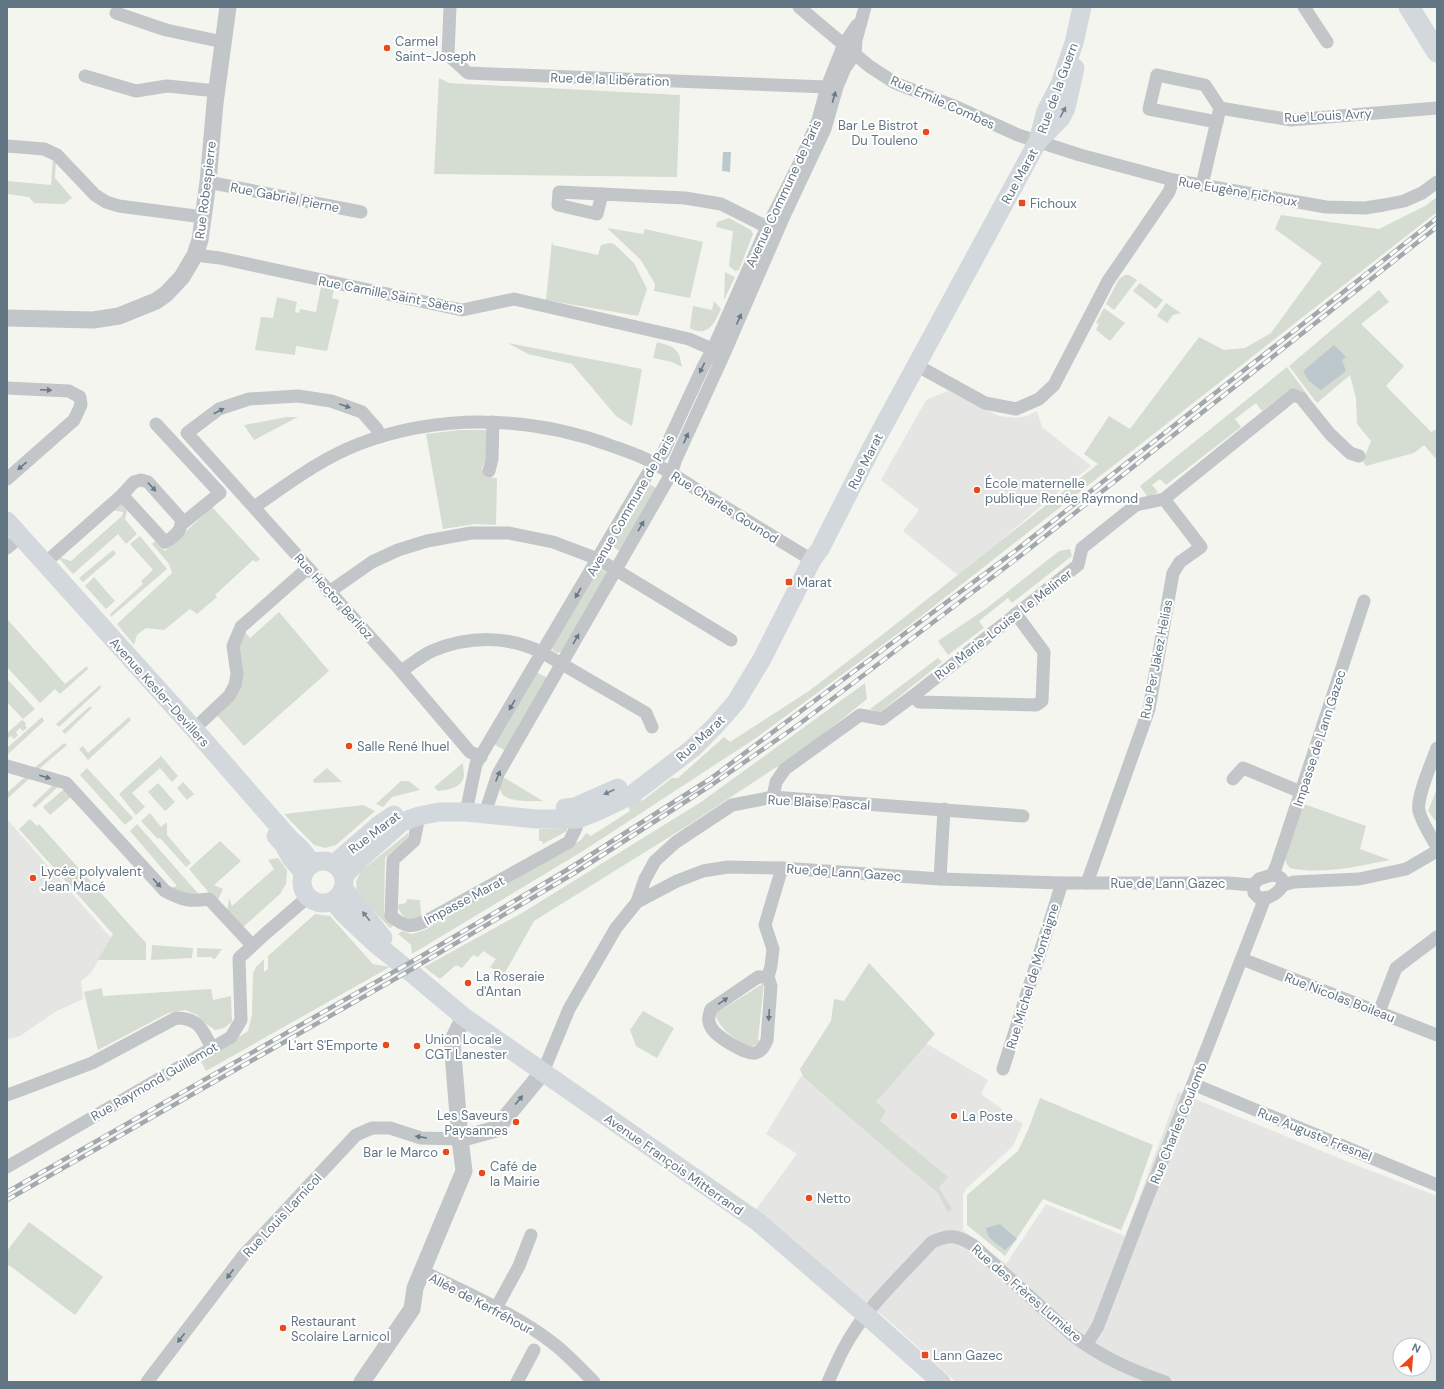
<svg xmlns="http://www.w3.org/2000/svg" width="1444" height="1389" font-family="'DM Sans',sans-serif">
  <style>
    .built { fill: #e5e6e4; fill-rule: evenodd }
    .green { fill: #d5dcd1 }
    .water { fill: #bdc8cd }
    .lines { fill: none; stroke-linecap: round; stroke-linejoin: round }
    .minor { stroke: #c2c6c9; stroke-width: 13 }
    .tertiary { stroke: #c2c6c9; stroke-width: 17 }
    .secondary { stroke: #d3d8dc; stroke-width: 19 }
    .primary { stroke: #d3d8dc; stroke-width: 21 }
    .rail-casing { stroke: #a2a9ae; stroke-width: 4.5 }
    .rail { stroke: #fff; stroke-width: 3; stroke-dasharray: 9; stroke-linecap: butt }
    .oneway { fill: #677986 }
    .oneway2 { fill: #738490 }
    .poi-dot { fill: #ea491b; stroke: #fff; stroke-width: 1.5 }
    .labels { text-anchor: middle; stroke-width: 4; stroke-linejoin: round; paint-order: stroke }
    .poi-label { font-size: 13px; fill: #627583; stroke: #fff; text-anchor: start }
    .street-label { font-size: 13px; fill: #627583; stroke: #fff }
  </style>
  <rect width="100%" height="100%" fill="#f5f5f0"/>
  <g class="built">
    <path d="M948,391L999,416L1017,418L1027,416L1037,411L1042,427L1091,466L1046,502L959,576L903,531L919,510L881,480L926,400Z"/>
    <path d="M7,819L111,938L91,973L81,981L83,999L55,1012L20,1036L7,1040Z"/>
    <path d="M924,1044L929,1045L988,1080L981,1094L1023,1124L1013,1146L966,1189L963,1194V1230L1006,1264L1046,1204L1125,1236L1178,1092L1361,1167L1437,1196V1382H956L887,1319L754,1212L797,1154L766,1134L801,1076L857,1121ZM1400,1345H1424V1369H1400Z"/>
  </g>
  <g class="green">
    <path d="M439,78L449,83L680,95L677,177L434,174Z"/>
    <path d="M53,159H56L55,178L72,198L64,204L34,203L29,197L7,194V181L51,185Z"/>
    <path d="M1437,197V212L915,621L756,738L583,851L412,954L411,945L398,934L402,931L412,934L425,930L581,840L586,833L591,836L630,811L628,805L639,798L642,801L672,778H678L724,737L730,742L809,691L882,635L1098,464L1084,454L1109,416L1130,429L1199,337L1224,350L1245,348L1271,333L1322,263L1275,229L1281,215L1379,229L1425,206Z"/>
    <path d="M729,218L751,230L753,234L739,270L735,271L729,266L733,231L716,227L717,222Z"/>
    <path d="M607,228L643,234L645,229L703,242L690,298L654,291L655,284L641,260Z"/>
    <path d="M552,241L553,245L598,255L601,245L609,243L614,244L634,263L647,289L638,316L546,300Z"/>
    <path d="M725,272L735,277L724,300Z"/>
    <path d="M1125,275H1129L1137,280L1114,310L1106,304L1119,279Z"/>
    <path d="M1140,283L1163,300L1156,309L1133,291Z"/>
    <path d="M321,287L334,290L332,298L339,300L327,351L296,346L295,355L255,350L261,317L273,318L277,297L297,302L295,312L299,313L300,309L316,312Z"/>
    <path d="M1379,290L1389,302L1361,324L1404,366L1386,386L1431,432L1437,429V460L1424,445L1414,453L1366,466L1363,461L1371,441L1357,424L1356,398L1350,375L1317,403L1289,366Z"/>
    <path d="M714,301L721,309C715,322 709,337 691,329L690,327L693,306L712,310Z"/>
    <path d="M1166,303L1181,313L1173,315L1167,323L1157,316Z"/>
    <path d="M1104,308L1125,323L1110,341L1096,330L1099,324L1096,323Z"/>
    <path d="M657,342C675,347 679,348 682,367L672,362L653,358Z"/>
    <path d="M508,343L642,369L632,426L616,416L572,364L528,354Z"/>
    <path d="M1287,367L1309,397L1297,390H1289L1262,411L1256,403L1235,419L1241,427L1166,485L1160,479L1152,485L1158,492L1152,496H1147L1140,486Z"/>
    <path d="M287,417H298L254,440L244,425Z"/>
    <path d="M459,430H489L486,458L482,468L485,477L497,478L496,525L475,524L443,529L426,434Z"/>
    <path d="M648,483L659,490L621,552L610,545Z"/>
    <path d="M123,503L128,507L125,519L137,534L126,544L118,534L73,574L58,557L71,561L122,516L123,512L111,510Z"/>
    <path d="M212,507L260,559L256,562L253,560L215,595L217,597L197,614L190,609L164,630L146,628L137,635L134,645L117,624L172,573L169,564L152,544L155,541L165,551Z"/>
    <path d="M140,536L167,569L111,617L110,614L143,584L141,581L153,570L130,544Z"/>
    <path d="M1070,549L1072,556L1012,603L1008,598L979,621L984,628L948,655L938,641L987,608L1059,551Z"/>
    <path d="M113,550L116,554L83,582L79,578Z"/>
    <path d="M600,569L605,571L608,575L563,651L558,653L553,651L552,646L596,571Z"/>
    <path d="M94,577L115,601L106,609L85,586Z"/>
    <path d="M279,612L329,671L244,746L216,714L233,701L237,652L244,631L250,638Z"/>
    <path d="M7,619L65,684L87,666L88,669L60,694L55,689L40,703L7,667Z"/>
    <path d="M938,658L942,662L879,713L870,709Z"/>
    <path d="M536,672L548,678L505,751L494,744Z"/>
    <path d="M7,679L35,709L23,719L7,702Z"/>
    <path d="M865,683L867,699L787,763L775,768L687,826L534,921L503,976L490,967L496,959L483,951L478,957L473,955L462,968L456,965L440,979L424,967L522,913L701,802Z"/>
    <path d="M100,685L101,688L59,727L56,724Z"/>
    <path d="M90,706L92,708L65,734L62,731Z"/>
    <path d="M42,717L44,721L7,755V748Z"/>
    <path d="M129,717L131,720L88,760L79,749L83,746L88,753Z"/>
    <path d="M22,720L26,723L25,725L27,728L23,731L20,728L16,732L18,735L14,739L11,736L7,739V733Z"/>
    <path d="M64,743L67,745L39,769H33Z"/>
    <path d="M161,756L178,776L172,782L160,768L132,793L145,807L136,815L119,794Z"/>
    <path d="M463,763C463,767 464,772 464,776C462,788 448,790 438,791L434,787Z"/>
    <path d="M87,768L133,818L125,825L80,775Z"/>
    <path d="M327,768L342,782L314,783L313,780Z"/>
    <path d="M26,776L31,777L7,799V793Z"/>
    <path d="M503,777L543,801C526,801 489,804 503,777Z"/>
    <path d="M401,781H409L420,790L392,797L383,807L376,804Z"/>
    <path d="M183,782L194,794L187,800L177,788Z"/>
    <path d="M55,783L60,785L35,808L32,805Z"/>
    <path d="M158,783L175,802L165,811L148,792Z"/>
    <path d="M64,789L71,797L50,815L43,807Z"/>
    <path d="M1437,789V823L1428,811Z"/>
    <path d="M1301,803L1366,826L1360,849L1390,860C1358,866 1323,875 1290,868L1286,863L1285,854Z"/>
    <path d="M363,805L375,811L336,845L325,848L314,845L284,814Z"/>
    <path d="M150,813L161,827L167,822V835L191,863L186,867L160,838L158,839L141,821Z"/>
    <path d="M30,819L37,826L39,824L146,943V960H98L113,934L19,829Z"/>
    <path d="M137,824L202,898L179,896L171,888L177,886L130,831Z"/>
    <path d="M567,828V831L543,844L542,841H539V829Z"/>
    <path d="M408,833V838L385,858L384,912L393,926L390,928L357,893L356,882L361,871Z"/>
    <path d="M220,841L241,861L214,885L223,889L217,902L189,869Z"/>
    <path d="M278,858L287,870L286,884L280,894L241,929L227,912L229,898L232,906L274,869L268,860Z"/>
    <path d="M407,899L420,900L421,916L410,921C403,917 400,913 397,905L406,903Z"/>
    <path d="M315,914L330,916L373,964L390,967L206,1071L201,1061L248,1031L252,1015L253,973L256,967L264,959V972L268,969V956Z"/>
    <path d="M152,945L193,948L192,958L151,960Z"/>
    <path d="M197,948L222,949L215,959H213L212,957H197Z"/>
    <path d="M869,963L935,1034L876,1102L886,1111L880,1121L948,1177L939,1188L952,1209L948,1213L938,1193L803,1077L800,1069L831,1021L834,999L844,1001Z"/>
    <path d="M764,983L758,1039L760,1044L749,1047C733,1037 722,1032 715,1014Z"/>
    <path d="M102,988L103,996L211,989L213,1000L231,996L232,1022L224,1028L215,1030L205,1023L197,1015L185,1010L168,1013L98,1050L84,992Z"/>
    <path d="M643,1011L674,1028L657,1058L636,1046L630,1030Z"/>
    <path d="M1040,1098L1153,1145L1133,1202L1121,1230L1043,1199L1005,1256L967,1225V1195L1018,1151L1028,1130Z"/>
    <path d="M29,1222L103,1277L75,1315L9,1265L7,1267V1251Z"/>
  </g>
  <g class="water">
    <path d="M723,152H731L730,172L722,171Z"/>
    <path d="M1334,345L1346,357L1342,360L1346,371L1321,390L1309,381L1303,371Z"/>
    <path d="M1000,1224L1017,1239L1005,1250C997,1244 986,1238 986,1228Z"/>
  </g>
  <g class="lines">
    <g class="minor">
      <path d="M450,7L448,55L468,73L827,87"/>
      <path d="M799,7L869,66L895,83L954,106L1018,135L1080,155L1173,180L1326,207L1365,208L1384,205L1404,201L1422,193L1437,182"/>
      <path d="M1304,7L1327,42"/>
      <path d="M116,13L166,30L223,42"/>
      <path d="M85,76L136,91L167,86L217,91"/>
      <path d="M1217,122L1149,109L1157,75L1205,85L1220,108"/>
      <path d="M7,146L44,149L57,155L95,195L106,202L119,206L203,217"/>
      <path d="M208,182L361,212"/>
      <path d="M1202,185L1220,108L1291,120L1437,108"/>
      <path d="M602,194L597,214L558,205L559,192L685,198L721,204L775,231"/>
      <path d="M195,255L220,258L462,310L514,299L689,339L721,353"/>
      <path d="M916,365L985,403L1016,409L1039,399L1054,385L1108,281L1169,192L1173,180"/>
      <path d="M7,388L69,391L80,397L81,405L74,420L7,479"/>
      <path d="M156,424L220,493L182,524"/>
      <path d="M380,437L377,429L362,412L331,401L298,396L249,399L219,409L187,433L401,671L470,752L481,757"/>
      <path d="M489,471L492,459L493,422"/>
      <path d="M254,507C288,484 320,459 359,444C441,413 531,416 612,446C626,451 642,456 655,464C670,472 685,482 699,491C737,514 775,538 812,560"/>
      <path d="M7,548L21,536"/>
      <path d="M45,563L122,495L134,482L141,480L148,482L181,519C183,529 174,537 165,542L122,495"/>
      <path d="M329,592L372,562L398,550L427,541L471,533H509L553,542L598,559L731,640"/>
      <path d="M401,671C411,665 421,656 432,651C468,636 508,635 543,653L646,713L652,727"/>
      <path d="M913,696L919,702L1036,705L1042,701L1044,652L1016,614"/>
      <path d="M194,729L229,696L235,685L237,674L233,646L241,627L308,568"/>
      <path d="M1437,748C1432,762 1416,798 1419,811C1422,823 1431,836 1437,847"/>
      <path d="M7,766L66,783L165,891C182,900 190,902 209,899L252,945"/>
      <path d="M1233,779L1243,768L1301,792"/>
      <path d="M773,797L776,782L785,769L860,715L882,719L913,696L1078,565L1082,548L1136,505L1164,499L1293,395L1301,398L1330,434L1350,453L1359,456"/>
      <path d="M466,812L476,764L654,463L663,453L703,367L713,349L767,227L799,164L818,120L827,87L844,44L857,25"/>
      <path d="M486,813L488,804L498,774L671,474L676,459L724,354L784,216L825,129L837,87L845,68L855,54L856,40L865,7"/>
      <path d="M419,816L414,841L393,860L391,916C406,928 411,928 428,920L569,842L576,828L578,819"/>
      <path d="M1272,875L1276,867L1364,601"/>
      <path d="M1272,875C1291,877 1282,892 1269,897C1266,898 1262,898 1259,898L1254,893L1253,885L1259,879Z"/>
      <path d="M940,879L944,809"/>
      <path d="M1087,883L1149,709L1173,573L1180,562L1201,547L1164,499"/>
      <path d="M1283,885L1294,882L1359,879L1406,869L1437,851"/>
      <path d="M637,902L645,879L655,861L676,842L732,805L773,797L1023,816"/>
      <path d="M1242,959L1437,1035"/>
      <path d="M768,977H758L711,1009C709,1015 707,1021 711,1027C715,1036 746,1055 755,1053C761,1052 765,1045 767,1040L771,986L768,977L771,966L773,949L765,925L782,868"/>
      <path d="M1379,1012L1396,968L1437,937"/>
      <path d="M1003,1069L1062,883"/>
      <path d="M543,1072L569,1009L616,928L637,902L677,881L703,871L728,867L782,868L940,879L1062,883H1228L1253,885"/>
      <path d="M1193,1084L1437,1185"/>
      <path d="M7,1095L21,1090L92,1063L176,1018C199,1018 202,1029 212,1048"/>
      <path d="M7,1167L231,1037L241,1020L239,958L265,934L308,897"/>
      <path d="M422,1271C466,1293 514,1313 554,1344C568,1355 581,1369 594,1382"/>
      <path d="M496,1308L519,1266L531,1235"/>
      <path d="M1086,1345L1098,1326L1144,1206L1193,1084L1265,898"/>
      <path d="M147,1382L243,1256L356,1135L372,1128H390L421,1138L460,1139"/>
      <path d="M517,1382L534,1350"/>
      <path d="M828,1382C833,1371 838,1359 844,1348C865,1308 901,1276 932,1242C949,1234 957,1235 973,1245L1071,1334C1101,1357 1130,1370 1165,1382"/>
    </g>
    <g class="tertiary">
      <path d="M7,318L93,320L119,316L156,301L166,294L182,277L195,255L200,240L208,182L215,103L228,7"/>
      <path d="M460,1139L496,1129L543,1072"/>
      <path d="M362,1382L412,1309L415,1288L464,1171L460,1139L452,1042L464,1017"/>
    </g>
    <g class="secondary">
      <path d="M1039,140L1061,118L1066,108L1075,68"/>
      <path d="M7,521L194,729L289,838L300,848L313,864"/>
      <path d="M565,808L575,807L618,788"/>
      <path d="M276,836L284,845L291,858L304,873"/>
      <circle cx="323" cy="882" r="21"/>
      <path d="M334,864L379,825L394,815"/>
      <path d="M344,876L360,859L402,822L419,816L439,812H466L536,819H578L596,812L630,796L693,748L715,726L736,702L762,659L812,560L820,549L872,447L1038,141L1046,111L1060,84L1074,43L1082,7"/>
      <path d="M344,889L383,938"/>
      <path d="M333,901L345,915L377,945L396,960L464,1017L758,1222L866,1315L941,1382"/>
    </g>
    <path class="primary" d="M1409,7L1437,52"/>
    <g class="rail-casing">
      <g id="rail">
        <path d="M7,1192L418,958L565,871L710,779L1015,551L1437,218"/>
        <path d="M7,1200L402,975L573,874L713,784L798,725L1019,557L1437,227"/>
      </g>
    </g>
    <use href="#rail" class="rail"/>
  </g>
  <defs><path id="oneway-solid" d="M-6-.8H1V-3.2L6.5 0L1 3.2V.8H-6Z"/></defs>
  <g class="oneway">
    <use href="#oneway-solid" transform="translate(834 97) rotate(-74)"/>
    <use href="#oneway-solid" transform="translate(739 319) rotate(-66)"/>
    <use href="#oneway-solid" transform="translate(702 368) rotate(116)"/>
    <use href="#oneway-solid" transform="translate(46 390) rotate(3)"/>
    <use href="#oneway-solid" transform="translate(345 406) rotate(19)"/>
    <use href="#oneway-solid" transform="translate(219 411) rotate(-28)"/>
    <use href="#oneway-solid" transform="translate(686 438) rotate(-66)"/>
    <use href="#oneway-solid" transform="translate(22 466) rotate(139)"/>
    <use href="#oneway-solid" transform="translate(152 487) rotate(47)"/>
    <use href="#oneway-solid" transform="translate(641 526) rotate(-60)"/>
    <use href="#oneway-solid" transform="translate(578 593) rotate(120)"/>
    <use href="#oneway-solid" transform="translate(576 639) rotate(-60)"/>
    <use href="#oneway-solid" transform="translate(512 705) rotate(120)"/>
    <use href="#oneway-solid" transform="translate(498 776) rotate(-68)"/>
    <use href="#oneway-solid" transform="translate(45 777) rotate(16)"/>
    <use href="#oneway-solid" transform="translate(157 883) rotate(48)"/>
    <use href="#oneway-solid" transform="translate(723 1001) rotate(-34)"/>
    <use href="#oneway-solid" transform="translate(769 1015) rotate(94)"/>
    <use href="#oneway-solid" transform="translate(519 1100) rotate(-50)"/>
    <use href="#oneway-solid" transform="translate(421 1137) rotate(-171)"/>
    <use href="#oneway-solid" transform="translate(230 1274) rotate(127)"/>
    <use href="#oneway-solid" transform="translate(181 1338) rotate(128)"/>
  </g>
  <g class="oneway2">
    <use href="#oneway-solid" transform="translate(1063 112) rotate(-62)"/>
    <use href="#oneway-solid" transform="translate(609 792) rotate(156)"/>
    <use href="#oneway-solid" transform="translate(366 916) rotate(-129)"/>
  </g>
  <g class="poi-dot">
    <circle cx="387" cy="48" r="4"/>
    <circle cx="926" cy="132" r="4"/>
    <rect x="1018" y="199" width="8" height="8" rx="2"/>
    <circle cx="977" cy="490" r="4"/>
    <rect x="785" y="578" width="8" height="8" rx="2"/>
    <circle cx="349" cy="746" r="4"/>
    <circle cx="33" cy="878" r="4"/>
    <circle cx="468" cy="983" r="4"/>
    <circle cx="386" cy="1045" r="4"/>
    <circle cx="417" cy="1046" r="4"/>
    <circle cx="954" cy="1116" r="4"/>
    <circle cx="516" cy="1122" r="4"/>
    <circle cx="446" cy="1152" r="4"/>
    <circle cx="482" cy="1173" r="4"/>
    <circle cx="809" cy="1198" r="4"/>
    <circle cx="283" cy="1328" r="4"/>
    <rect x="921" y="1351" width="8" height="8" rx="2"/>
  </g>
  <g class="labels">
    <g class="poi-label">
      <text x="395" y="46">Carmel<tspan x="395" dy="15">Saint-Joseph</tspan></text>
      <text x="918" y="130" text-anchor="end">Bar Le Bistrot<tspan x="918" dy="15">Du Touleno</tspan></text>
      <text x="1030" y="208">Fichoux</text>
      <text x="985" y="488">École maternelle<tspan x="985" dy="15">publique Renée Raymond</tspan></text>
      <text x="797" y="587">Marat</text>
      <text x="357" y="751">Salle René Ihuel</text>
      <text x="41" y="876">Lycée polyvalent<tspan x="41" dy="15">Jean Macé</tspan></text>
      <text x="476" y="981">La Roseraie<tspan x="476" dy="15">d'Antan</tspan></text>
      <text x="425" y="1044">Union Locale<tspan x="425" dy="15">CGT Lanester</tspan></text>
      <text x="378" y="1050" text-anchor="end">L'art S'Emporte</text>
      <text x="508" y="1120" text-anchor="end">Les Saveurs<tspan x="508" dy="15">Paysannes</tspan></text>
      <text x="962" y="1121">La Poste</text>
      <text x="438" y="1157" text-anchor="end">Bar le Marco</text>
      <text x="490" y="1171">Café de<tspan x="490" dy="15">la Mairie</tspan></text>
      <text x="817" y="1203">Netto</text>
      <text x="291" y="1326">Restaurant<tspan x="291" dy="15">Scolaire Larnicol</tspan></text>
      <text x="933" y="1360">Lann Gazec</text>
    </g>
    <g class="street-label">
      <text transform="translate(610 79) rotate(2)" y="5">Rue de la Libération</text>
      <text transform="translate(1057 88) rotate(-70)" y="5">Rue de la Guern</text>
      <text transform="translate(943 102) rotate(24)" y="5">Rue Émile Combes</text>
      <text transform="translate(1328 115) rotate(-3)" y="5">Rue Louis Avry</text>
      <text transform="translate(1019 176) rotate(-61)" y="5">Rue Marat</text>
      <text transform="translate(205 190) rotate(-83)" y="5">Rue Robespierre</text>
      <text transform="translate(1238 191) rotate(10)" y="5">Rue Eugène Fichoux</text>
      <text transform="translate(783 193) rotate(-65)" y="5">Avenue Commune de Paris</text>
      <text transform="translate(285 197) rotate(11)" y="5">Rue Gabriel Pierne</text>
      <text transform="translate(391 294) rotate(11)" y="5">Rue Camille Saint-Saëns</text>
      <text transform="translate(865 461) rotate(-63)" y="5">Rue Marat</text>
      <text transform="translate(630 505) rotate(-60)" y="5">Avenue Commune de Paris</text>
      <text transform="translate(725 507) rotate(32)" y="5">Rue Charles Gounod</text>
      <text transform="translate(334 596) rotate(48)" y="5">Rue Hector Berlioz</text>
      <text transform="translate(1003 624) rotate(-38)" y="5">Rue Marie-Louise Le Meliner</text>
      <text transform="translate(1156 659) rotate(-79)" y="5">Rue Per Jakez Helias</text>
      <text transform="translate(160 692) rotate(48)" y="5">Avenue Kesler-Devillers</text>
      <text transform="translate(700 738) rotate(-43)" y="5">Rue Marat</text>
      <text transform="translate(1319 738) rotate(-72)" y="5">Impasse de Lann Gazec</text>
      <text transform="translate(819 802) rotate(3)" y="5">Rue Blaise Pascal</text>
      <text transform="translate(374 832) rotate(-37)" y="5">Rue Marat</text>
      <text transform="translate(844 872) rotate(4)" y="5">Rue de Lann Gazec</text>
      <text x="1168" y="888">Rue de Lann Gazec</text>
      <text transform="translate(464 900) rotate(-28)" y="5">Impasse Marat</text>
      <text transform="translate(1032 976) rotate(-73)" y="5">Rue Michel de Montaigne</text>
      <text transform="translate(1340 997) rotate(21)" y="5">Rue Nicolas Boileau</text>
      <text transform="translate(154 1081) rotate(-30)" y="5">Rue Raymond Guillemot</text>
      <text transform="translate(1178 1123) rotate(-68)" y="5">Rue Charles Coulomb</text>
      <text transform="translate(1315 1134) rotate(22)" y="5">Rue Auguste Fresnel</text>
      <text transform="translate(674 1164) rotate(35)" y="5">Avenue François Mitterrand</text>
      <text transform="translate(282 1215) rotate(-47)" y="5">Rue Louis Larnicol</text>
      <text transform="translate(1027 1293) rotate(41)" y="5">Rue des Frères Lumière</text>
      <text transform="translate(481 1303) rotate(28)" y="5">Allée de Kerfréhour</text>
    </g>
  </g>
  <rect width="1444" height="1389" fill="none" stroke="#627583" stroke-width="16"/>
  <g transform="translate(1412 1357) rotate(26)"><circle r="19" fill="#ffffff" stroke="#c0c8cd"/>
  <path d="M0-3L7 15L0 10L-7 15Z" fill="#ea491b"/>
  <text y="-6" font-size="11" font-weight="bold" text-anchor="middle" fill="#627583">N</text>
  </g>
</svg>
